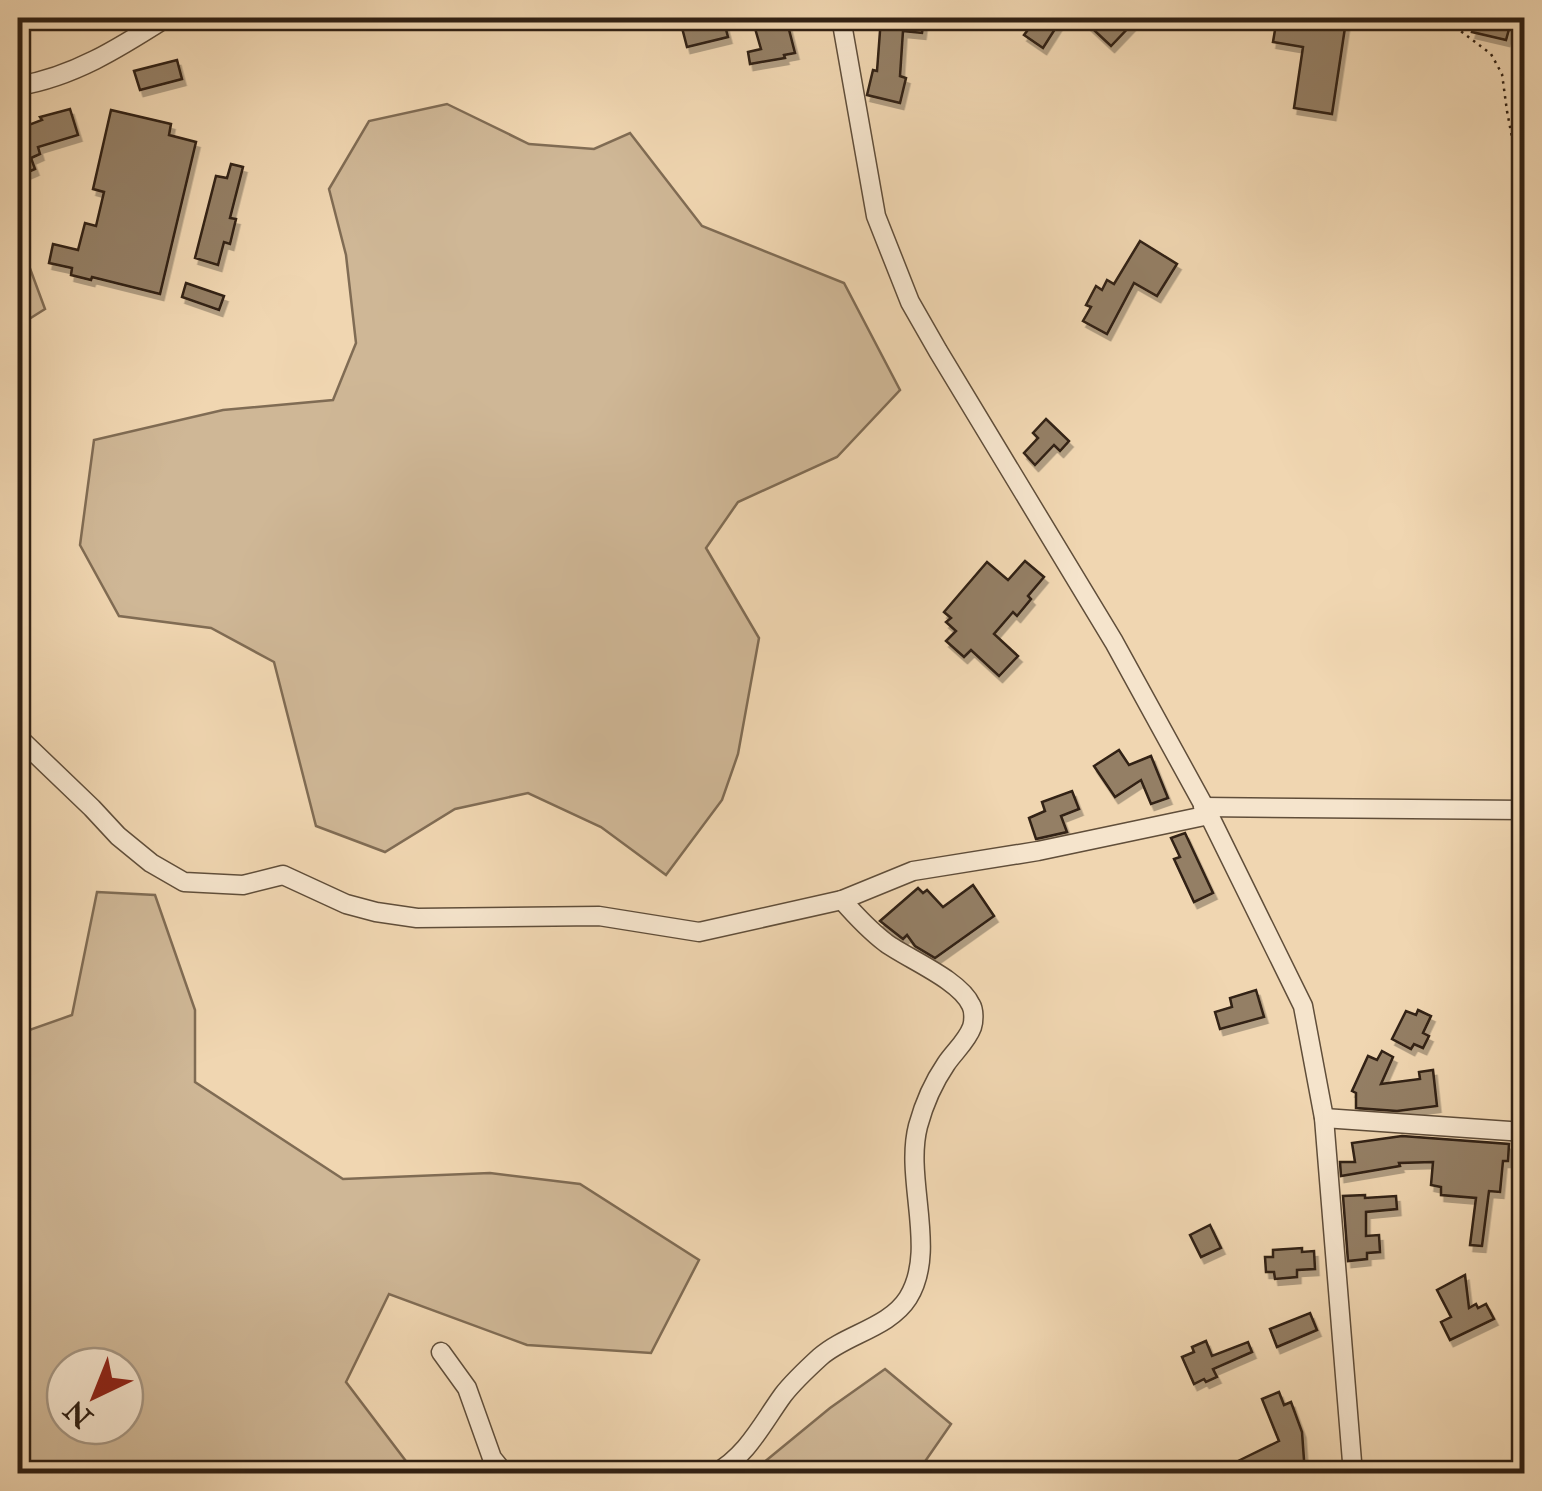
<svg xmlns="http://www.w3.org/2000/svg" width="1542" height="1491" font-family="'IM FELL Double Pica',serif">
  <style>
    .green { fill: #cfb796; stroke: #806c54; stroke-width: 2.5; fill-rule: evenodd }
    .building { fill: #947f65; stroke: #302013; stroke-width: 2.5; filter: url(#shadow) }
    .lines { fill: none; stroke-linecap: round; stroke-linejoin: round }
    .minor-casing { stroke: #604e3a; stroke-width: 21 }
    .path { stroke: #302013; stroke-width: 2.5; stroke-dasharray: 2.5 5; stroke-linecap: butt }
    .minor { stroke: #f5e4cc; stroke-width: 18 }
  </style>
  <defs>
    <filter id="shadow"><feDropShadow dx="3.5" dy="6" stdDeviation="0" flood-color="#0004"/></filter>
  </defs>
  <rect width="100%" height="100%" fill="#f0d6b1"/>
  <filter id="stains"><feTurbulence type="fractalNoise" baseFrequency=".002" numOctaves="4"/><feColorMatrix values="0 0 0 0 .2 0 0 0 0 .09 0 0 0 0 .02 0 0 0 .5 -.17"/></filter>
  <radialGradient id="worn" r=".72"><stop offset=".6" stop-color="#630" stop-opacity="0"/><stop offset="1" stop-color="#630" stop-opacity=".3"/></radialGradient>
  <g class="green">
    <path d="M447,104L529,144L594,149L630,133L702,226L844,283L900,390L837,457L738,502L706,548L759,638L738,754L722,800L666,875L601,827L528,793L455,809L385,852L316,826L274,662L211,628L119,616L80,545L94,440L223,410L333,400L356,343L346,255L329,189L369,121Z"/>
    <path d="M18,236L45,309L18,326Z"/>
    <path d="M97,892L155,895L195,1010V1082L343,1179L490,1173L580,1184L699,1260L651,1353L527,1345L389,1294L346,1382L415,1473H18V1030L24,1032L72,1015ZM65,1366H125V1426H65Z"/>
    <path d="M885,1369L951,1424L917,1473H751L830,1408Z"/>
  </g>
  <g class="building">
    <path d="M691,18H723L728,37L687,47L680,20Z"/>
    <path d="M752,18H786L795,53L784,55L785,58L750,64L748,52L761,49Z"/>
    <path d="M881,18H924L922,33L903,31L900,76L906,78L900,103L867,95L873,70L877,71Z"/>
    <path d="M1037,18H1062L1043,48L1024,35Z"/>
    <path d="M1081,18H1123L1131,25L1111,46Z"/>
    <path d="M1277,18H1323L1346,21L1332,114L1294,108L1303,47L1273,42Z"/>
    <path d="M1476,18H1505L1504,21L1511,22L1506,40L1472,32Z"/>
    <path d="M177,60L182,79L140,90L134,71Z"/>
    <path d="M70,109L78,135L38,147L40,154L31,158L35,169L21,175L18,166V129L42,120L40,117Z"/>
    <path d="M111,110L171,124L169,135L196,142L160,294L92,277L91,280L71,275L72,268L49,263L53,244L78,250L85,223L96,226L104,192L93,189Z"/>
    <path d="M231,164L243,167L230,218L236,219L230,244L224,242L218,265L195,258L216,176L227,178Z"/>
    <path d="M1140,241L1177,264L1157,296L1134,283L1107,334L1083,321L1091,307L1086,305L1096,286L1102,290L1107,280L1114,284Z"/>
    <path d="M186,283L224,296L219,310L182,297Z"/>
    <path d="M1046,419L1069,441L1060,451L1054,445L1035,465L1024,453L1038,438L1033,433Z"/>
    <path d="M1025,561L1044,577L1028,596L1031,599L1017,616L1013,612L994,634L1018,656L999,676L971,650L964,657L946,641L956,631L946,622L951,618L944,612L987,562L1008,580Z"/>
    <path d="M1119,750L1129,765L1151,756L1168,798L1151,804L1141,780L1115,797L1094,766Z"/>
    <path d="M1072,791L1079,809L1061,816L1067,832L1036,839L1029,818L1045,811L1042,802Z"/>
    <path d="M1185,833L1213,893L1194,902L1174,859L1180,857L1171,838Z"/>
    <path d="M973,885L994,916L935,958L915,946L907,935L903,939L880,921L918,888L923,893L927,890L943,907Z"/>
    <path d="M1256,990L1264,1017L1220,1029L1215,1012L1232,1007L1230,998Z"/>
    <path d="M1418,1010L1431,1016L1423,1033L1429,1036L1423,1048L1414,1044L1411,1049L1392,1039L1406,1011L1416,1015Z"/>
    <path d="M1382,1051L1393,1057L1381,1084L1420,1079L1419,1072L1433,1070L1437,1106L1397,1111L1356,1108V1093L1352,1091L1368,1056L1377,1060Z"/>
    <path d="M1402,1136L1509,1144L1508,1161H1503L1500,1192L1489,1191L1482,1246L1470,1245L1476,1198L1441,1195V1187L1431,1185L1433,1162L1399,1163L1400,1166L1341,1176L1340,1162H1355L1352,1143Z"/>
    <path d="M1365,1195V1198L1396,1196L1397,1209L1366,1212V1236L1379,1235L1380,1252L1367,1253V1259L1348,1261L1343,1196Z"/>
    <path d="M1210,1225L1221,1248L1201,1257L1190,1235Z"/>
    <path d="M1302,1248V1252L1314,1251L1315,1269L1297,1270V1277L1275,1279L1274,1272H1266L1265,1257H1273V1250Z"/>
    <path d="M1465,1275L1469,1308L1476,1304L1478,1308L1486,1304L1494,1319L1450,1340L1441,1322L1451,1317L1437,1290Z"/>
    <path d="M1310,1313L1317,1330L1277,1347L1270,1329Z"/>
    <path d="M1206,1341L1212,1356L1248,1342L1252,1352L1213,1369L1217,1377L1206,1382L1204,1379L1194,1384L1182,1357L1194,1352L1192,1347Z"/>
    <path d="M1279,1392L1284,1405L1291,1402L1302,1432L1305,1474H1243L1238,1461L1279,1441L1262,1399Z"/>
  </g>
  <g class="lines">
    <g class="minor-casing">
      <g id="minor">
        <path d="M841,18L876,216L910,302L938,351L1114,642L1209,815L1303,1006L1324,1118L1353,1474"/>
        <path d="M18,86C73,77 119,48 166,18"/>
        <path d="M18,737L92,808L118,836L151,863L184,882L243,885L283,875L346,904L376,912L417,918L599,916L699,932L842,900L913,871L1038,851L1209,815"/>
        <path d="M1203,807L1524,810"/>
        <path d="M1324,1118L1524,1132"/>
        <path d="M441,1352L467,1388L492,1458L505,1474"/>
        <path d="M714,1474C747,1456 762,1424 783,1395C793,1382 808,1368 820,1357C846,1334 889,1328 908,1298C938,1250 904,1180 918,1126C924,1104 933,1083 946,1064C954,1052 967,1041 972,1027C974,1021 974,1010 971,1005C960,980 908,959 886,943C869,930 856,916 842,900"/>
      </g>
    </g>
    <path class="path" d="M1458,18V29L1491,54L1502,74L1507,111L1518,169L1524,182"/>
    <use href="#minor" class="minor"/>
  </g>
  <rect width="1542" height="1491" fill="none" stroke="#f0d6b1" stroke-width="60"/>
  <rect x="20" y="20" width="1502" height="1451" fill="none" stroke="#302013" stroke-width="5"/>
  <rect x="30" y="30" width="1482" height="1431" fill="none" stroke="#302013" stroke-width="2.5"/>
  <g transform="translate(95 1396) rotate(223)"><circle r="48" fill="#f5e4cc" stroke="#a69682" stroke-width="2.5"/>
  <path d="M0-8L18 38L0 25L-18 38Z" fill="#8f2418"/>
  <text y="-15" font-size="28" font-weight="bold" text-anchor="middle" fill="#302013">N</text>
  </g>
  <rect width="100%" height="100%" filter="url(#stains)"/>
  <rect width="100%" height="100%" fill="url(#worn)"/>
</svg>
